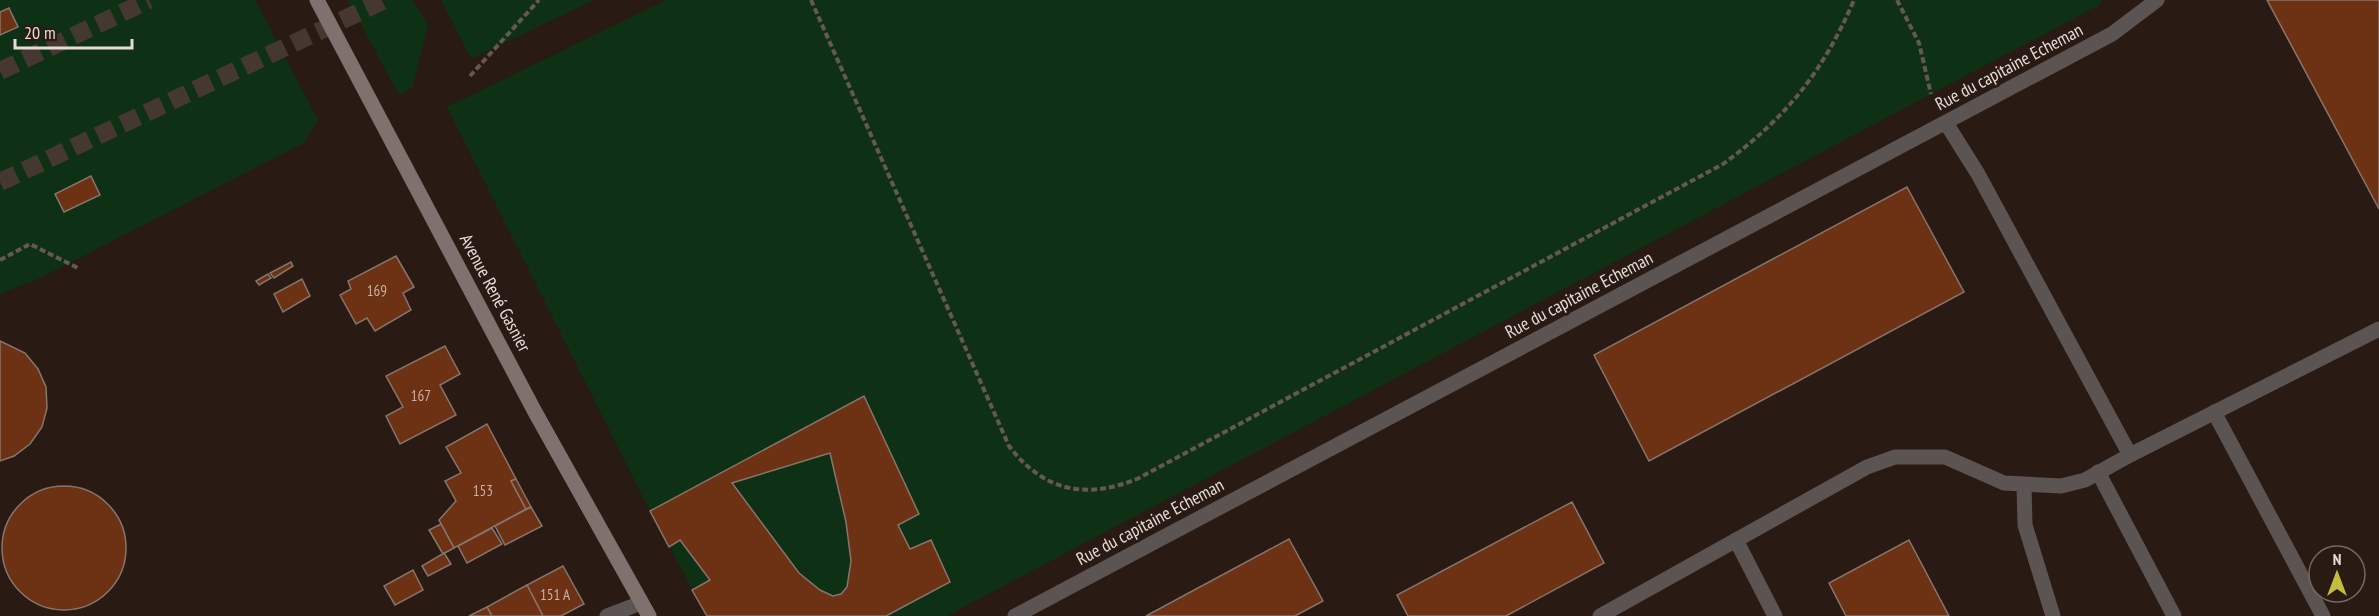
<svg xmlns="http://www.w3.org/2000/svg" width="2379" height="616" font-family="'PT Sans Narrow',sans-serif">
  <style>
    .green { fill: #0e3015 }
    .building { fill: #6d3214; stroke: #87756d; stroke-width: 1.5; fill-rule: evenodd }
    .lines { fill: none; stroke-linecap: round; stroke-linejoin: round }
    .highway-tunnel { stroke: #453831; stroke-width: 18; stroke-dasharray: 18 9; stroke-linecap: butt }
    .path { stroke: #655852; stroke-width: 4; stroke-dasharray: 6 3; stroke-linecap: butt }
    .lane { stroke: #5c5452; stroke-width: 15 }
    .street { stroke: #5c5452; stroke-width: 15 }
    .secondary { stroke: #7f726e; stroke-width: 15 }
    .labels { text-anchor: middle; stroke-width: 6; stroke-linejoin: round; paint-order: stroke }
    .number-label { font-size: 15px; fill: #c8b1a6 }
    .street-label { font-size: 18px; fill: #e6dbd7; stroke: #291b14 }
  </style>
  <rect width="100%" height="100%" fill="#291b14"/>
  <g class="green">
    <path d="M0,0H255L318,120L304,143L42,277L0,294Z"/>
    <path d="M348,0H413L428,26L412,88L399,95Z"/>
    <path d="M441,0H594L471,59Z"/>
    <path d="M666,0H2101L2103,3L947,616H707L650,511L447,107Z"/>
  </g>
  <g class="building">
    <path d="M2267,0H2379V209Z"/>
    <path d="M9,8L18,27L0,35V12Z"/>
    <path d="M91,176L100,195L64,212L55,194Z"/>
    <path d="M1907,187L1964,292L1649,461L1594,355Z"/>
    <path d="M396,256L414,287L403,293L411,310L375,331L367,318L356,324L340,295L351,289L348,281Z"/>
    <path d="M291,262L293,266L274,278L270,273Z"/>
    <path d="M268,274L271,278L259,285L256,281Z"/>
    <path d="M302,279L310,296L283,312L274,294Z"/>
    <path d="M0,341L25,353L38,369L46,387L47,408L42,427L30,444L14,456L0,461Z"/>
    <path d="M445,346L460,374L440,385L456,415L400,444L386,416L403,407L386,376Z"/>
    <path d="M864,396L919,514L898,525L910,549L931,540L950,582L886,616H707L692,590L710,580L680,540L669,547L650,511ZM830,453L846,522L851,561L847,587L841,594L833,596L820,590L799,573L732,483Z"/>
    <path d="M487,424L516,479L511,481L526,509L454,548L439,520L456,501L445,481L461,473L446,447Z"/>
    <path d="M516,479L531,507L526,509L511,481Z"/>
    <circle cx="64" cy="548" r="62"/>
    <path d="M1572,502L1604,563L1506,616H1408L1397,595Z"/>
    <path d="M531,507L542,526L505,545L495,526Z"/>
    <path d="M441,524L454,548L443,554L429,530Z"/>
    <path d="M492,528L502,544L467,563L458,546Z"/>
    <path d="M1289,539L1323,601L1295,616H1146Z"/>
    <path d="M1909,540L1949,616H1846L1829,583Z"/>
    <path d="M444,553L451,564L428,576L422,566Z"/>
    <path d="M563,566L584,604L561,616H543L527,585Z"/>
    <path d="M413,570L423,590L395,605L384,586Z"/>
    <path d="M527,585L543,616H492L487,607Z"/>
    <path d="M487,607L492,616H469Z"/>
  </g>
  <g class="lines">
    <g class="highway-tunnel">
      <path d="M0,71L149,0"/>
      <path d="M0,182L385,0"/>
    </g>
    <g class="path">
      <path d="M811,0L1009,446C1044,492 1087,500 1139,478L1723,164C1786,118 1823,72 1854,0"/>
      <path d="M1897,0L1919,43L1931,94"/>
      <path d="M470,76L539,0"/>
      <path d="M0,260L30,244L78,268"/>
    </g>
    <g class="lane">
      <path d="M1946,123L1978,174L2130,455"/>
      <path d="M2214,412L2323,616"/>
      <path d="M2098,472L2174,616"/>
      <path d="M2024,485L2025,525L2053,616"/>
      <path d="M1736,540L1775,616"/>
      <path d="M1600,616L1867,467L1895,457H1945L2004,483L2061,486L2085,480L2130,455L2379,329"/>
    </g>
    <g class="street">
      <path d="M607,616L641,603"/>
      <path d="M1015,616L2112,34L2157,0"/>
    </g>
    <path class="secondary" d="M317,0L535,412L649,616"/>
  </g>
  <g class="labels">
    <g class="number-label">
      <text x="377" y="296">169</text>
      <text x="421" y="401">167</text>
      <text x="483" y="496">153</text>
      <text x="555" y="600">151 A</text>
    </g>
    <g class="street-label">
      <text transform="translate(2009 67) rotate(-28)" y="6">Rue du capitaine Echeman</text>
      <text transform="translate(495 293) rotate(62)" y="6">Avenue René Gasnier</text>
      <text transform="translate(1579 295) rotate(-28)" y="6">Rue du capitaine Echeman</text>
      <text transform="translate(1150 522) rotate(-28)" y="6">Rue du capitaine Echeman</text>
    </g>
  </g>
  <g transform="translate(2337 574)"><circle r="28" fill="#291b14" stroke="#756862" stroke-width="1.5"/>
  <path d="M0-4.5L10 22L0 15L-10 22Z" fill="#c2bd3f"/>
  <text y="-9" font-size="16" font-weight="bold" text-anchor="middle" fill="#e6dbd7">N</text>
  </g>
  <path d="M15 39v9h117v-9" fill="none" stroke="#e6dbd7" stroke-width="3"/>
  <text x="24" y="39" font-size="18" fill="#e6dbd7" stroke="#291b14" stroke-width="4.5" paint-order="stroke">20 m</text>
</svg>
